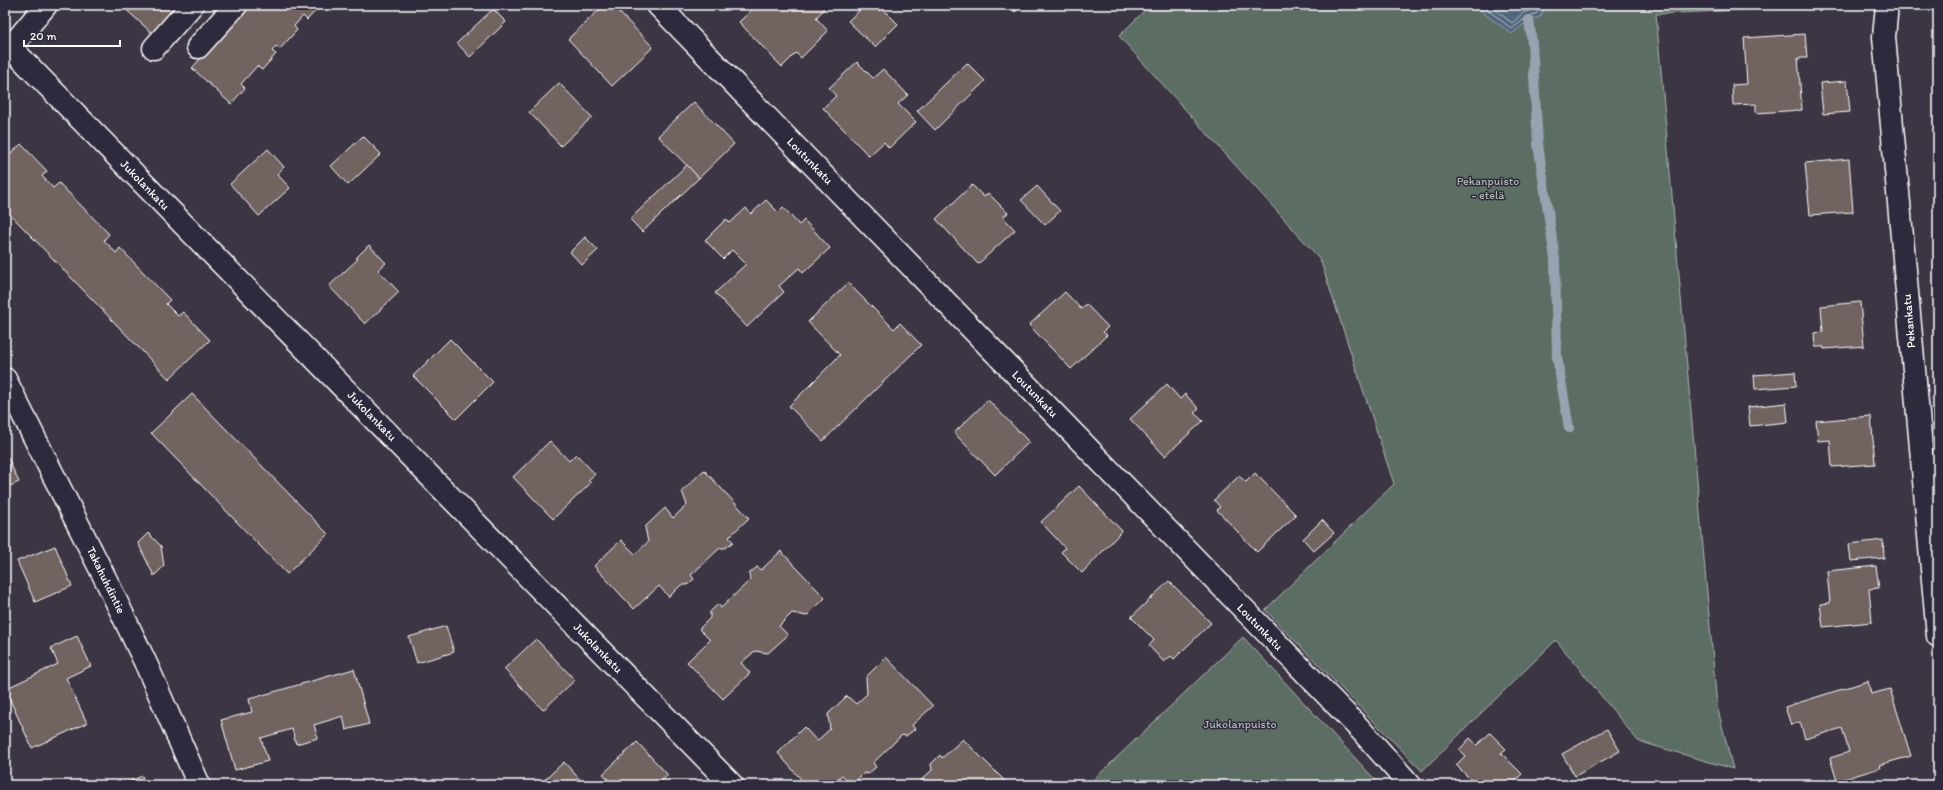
<svg xmlns="http://www.w3.org/2000/svg" width="1943" height="790" font-family="Itim,sans-serif">
  <style>
    .green { fill: #5c6d64; stroke: #aeb6b2 }
    .water { fill: #51657c; stroke: #97a3b0 }
    .lines { fill: none; stroke-linecap: round; stroke-linejoin: round }
    .shore { stroke: #b9c1cb; stroke-width: 1 }
    .stream { stroke: #97a3b0; stroke-width: 10 }
    .building { fill: #71635f; stroke: #fff }
    .minor-casing { stroke: #fff; stroke-width: 25 }
    .minor { stroke: #2f2a3d; stroke-width: 22 }
    .labels { text-anchor: middle; stroke-width: 3; stroke-linejoin: round; paint-order: stroke }
    .street-label { font-size: 12px; fill: #fff; stroke: #2f2a3d }
    .park-label { font-size: 12px; fill: #aeb6b2; stroke: #2f2a3d }
  </style>
  <rect width="100%" height="100%" fill="#3c3544"/>
  <filter id="ink" filterUnits="userSpaceOnUse"><feTurbulence type="fractalNoise" baseFrequency=".025" numOctaves="2"/><feDisplacementMap in="SourceGraphic" scale="8" xChannelSelector="R" yChannelSelector="G"/><feConvolveMatrix kernelMatrix="1 2 1 2 8 2 1 2 1" color-interpolation-filters="sRGB"/></filter>
  <g filter="url(#ink)">
    <g class="green">
      <path d="M1150,5H1852L1656,14L1717,706L1733,769L1638,741L1556,640L1422,771L1265,610L1394,484L1320,259L1119,36Z"/>
      <path d="M1243,637L1380,785H1088Z"/>
    </g>
    <path class="water" d="M1476,5H1546L1540,17L1529,20L1512,34L1486,15Z"/>
    <g class="lines">
      <g class="shore">
        <path d="M1482,5L1512,29L1527,17L1537,13L1542,5"/>
        <path d="M1489,5L1512,23L1524,12L1534,9L1536,5"/>
      </g>
      <path class="stream" d="M1529,20L1532,43L1538,144L1555,259L1557,357L1569,428"/>
    </g>
    <g class="building">
      <path d="M121,5H181L154,35Z"/>
      <path d="M244,5H321L307,20L303,16L294,26L297,30L280,49L276,46L272,51L276,54L262,70L257,66L241,84L245,88L231,104L192,68L202,57L200,54Z"/>
      <path d="M604,5H612L653,47L612,86L568,39Z"/>
      <path d="M749,5H820L824,9L816,18L828,31L801,58L796,53L782,67L739,22L753,9Z"/>
      <path d="M865,5H879L898,24L875,47L848,21Z"/>
      <path d="M1008,5H1022L1015,12Z"/>
      <path d="M493,9L506,22L470,57L457,43Z"/>
      <path d="M1805,34L1807,58H1798L1802,110L1756,113V104L1733,105L1732,85L1747,84L1744,38Z"/>
      <path d="M857,62L873,78L883,69L908,95L898,104L916,122L889,148L884,142L869,156L823,108L836,96L829,88Z"/>
      <path d="M967,63L985,81L935,130L917,111Z"/>
      <path d="M1847,81L1850,112L1823,114L1820,83Z"/>
      <path d="M559,83L592,117L561,146L529,112Z"/>
      <path d="M694,102L734,144L699,178L658,136Z"/>
      <path d="M363,136L381,154L348,185L331,166Z"/>
      <path d="M21,144L47,171L42,176L53,188L59,183L109,234L104,240L116,253L120,248L170,300L166,304L178,316L183,312L210,340L169,379L5,209V159Z"/>
      <path d="M268,149L284,167L277,174L290,188L259,216L230,184Z"/>
      <path d="M1849,159L1853,212L1810,215L1805,163Z"/>
      <path d="M687,165L699,178L642,232L630,219Z"/>
      <path d="M972,185L984,197L988,193L1008,213L1003,217L1015,230L978,264L936,219Z"/>
      <path d="M1037,186L1060,211L1045,225L1021,200Z"/>
      <path d="M766,200L778,212L783,207L799,225L804,220L830,248L803,273L799,268L779,286L784,292L747,327L715,293L746,264L732,250L723,259L705,240L726,219L730,223L746,208L751,214Z"/>
      <path d="M585,237L598,250L582,265L570,252Z"/>
      <path d="M369,245L386,263L378,270L399,292L365,324L329,286L358,259L356,258Z"/>
      <path d="M848,283L894,329L900,323L921,345L823,441L789,406L840,355L808,322Z"/>
      <path d="M1065,292L1081,309L1086,304L1108,327L1103,332L1107,335L1071,369L1029,325Z"/>
      <path d="M1860,302L1864,346L1824,349V347H1815L1814,333L1823,332L1821,306Z"/>
      <path d="M450,339L493,382L456,419L413,376Z"/>
      <path d="M1795,372L1796,386L1755,389L1754,375Z"/>
      <path d="M1167,384L1180,399L1185,394L1199,409L1194,413L1203,421L1165,456L1130,419Z"/>
      <path d="M192,394L328,534L287,574L151,433Z"/>
      <path d="M988,400L1029,442L995,475L954,433Z"/>
      <path d="M1786,403L1788,422L1750,426L1748,407Z"/>
      <path d="M1871,416L1875,464L1832,467L1830,440L1818,441L1816,421Z"/>
      <path d="M550,441L569,461L576,454L595,474L588,480L591,483L553,519L513,477Z"/>
      <path d="M5,452L19,482L5,488Z"/>
      <path d="M704,470L749,518L729,537L733,542L725,548H720L691,575L694,579L687,585H681L669,597L659,586L634,609L594,566L621,540L635,554L648,542L645,527L665,508L673,518L687,505L682,491Z"/>
      <path d="M1255,473L1296,515L1257,552L1217,510L1220,507L1214,500L1239,476L1246,482Z"/>
      <path d="M1079,486L1122,531L1082,573L1061,552L1065,548L1041,522Z"/>
      <path d="M1322,520L1334,533L1314,551L1303,539Z"/>
      <path d="M148,533L161,546L164,566L154,576L138,543Z"/>
      <path d="M1883,540L1884,558L1851,561L1849,544Z"/>
      <path d="M55,546L72,586L35,602L17,561Z"/>
      <path d="M781,551L825,598L807,616L792,613L779,626L788,635L768,653L755,651L741,663L750,673L723,699L687,662L710,640L699,629L710,618V612L718,604L721,608L750,580L749,574L757,567L761,570Z"/>
      <path d="M1876,566L1879,588L1869,589L1872,622L1823,627L1820,604L1830,603L1827,571Z"/>
      <path d="M1169,581L1211,623L1174,659L1171,656L1164,662L1149,646L1154,640L1131,617Z"/>
      <path d="M446,626L454,652L417,663L409,637Z"/>
      <path d="M77,636L91,666L66,678L87,723L32,748L5,689L58,664L51,648Z"/>
      <path d="M536,639L575,680L543,710L504,669Z"/>
      <path d="M886,657L933,706L912,725L915,729L906,736L902,735L873,763L876,767L868,774L864,773L852,785L842,775L831,785H806L778,753L804,727L817,741L830,729L828,714L847,696L856,704L867,694L866,677Z"/>
      <path d="M354,669L369,724L346,730L343,716L314,725L318,738L296,744L292,729L261,738L268,761L235,770L221,720L252,712L249,699Z"/>
      <path d="M1868,681L1871,694L1890,689L1911,756L1879,765L1880,768L1837,781L1830,758L1849,752L1842,728L1805,739L1800,722L1791,725L1785,707Z"/>
      <path d="M1607,729L1620,751L1575,776L1562,754Z"/>
      <path d="M1490,733L1506,749L1501,753L1522,774L1511,785H1476L1456,765L1465,756L1459,750L1470,738L1477,745Z"/>
      <path d="M963,739L1009,785H916L932,770L931,764L940,755L942,758Z"/>
      <path d="M637,742L668,775L657,785H614L603,774Z"/>
      <path d="M564,762L584,784L539,785Z"/>
      <path d="M142,776L146,785H122Z"/>
    </g>
    <g class="lines">
      <g class="minor-casing">
        <g id="minor">
          <path d="M658,5L1360,729L1410,785"/>
          <path d="M1887,5L1884,37L1938,636"/>
          <path d="M198,47L236,5"/>
          <path d="M11,48L732,785"/>
          <path d="M154,48L192,5"/>
          <path d="M5,54L46,5"/>
          <path d="M5,379L109,586L147,666L199,785"/>
        </g>
      </g>
      <use href="#minor" class="minor"/>
    </g>
  </g>
  <g class="labels">
    <g class="street-label">
      <text transform="translate(810 161) rotate(46)" y="4">Loutunkatu</text>
      <text transform="translate(145 185) rotate(46)" y="4">Jukolankatu</text>
      <text transform="translate(1909 321) rotate(-95)" y="4">Pekankatu</text>
      <text transform="translate(1035 394) rotate(46)" y="4">Loutunkatu</text>
      <text transform="translate(372 416) rotate(46)" y="4">Jukolankatu</text>
      <text transform="translate(106 580) rotate(64)" y="4">Takahuhdintie</text>
      <text transform="translate(1260 627) rotate(46)" y="4">Loutunkatu</text>
      <text transform="translate(598 648) rotate(46)" y="4">Jukolankatu</text>
    </g>
    <g class="park-label">
      <text x="1488" y="185">Pekanpuisto<tspan x="1488" dy="14">- etelä</tspan></text>
      <text x="1240" y="728">Jukolanpuisto</text>
    </g>
  </g>
  <rect width="1943" height="790" fill="none" stroke="#2f2a3d" stroke-width="20"/>
  <rect x="10" y="10" width="1923" height="770" fill="none" stroke="#fff" stroke-width="1.5" filter="url(#ink)"/>
  <path d="M24 40v6h96v-6" fill="none" stroke="#ffffff" stroke-width="2"/>
  <text x="30" y="40" font-size="12" fill="#ffffff" stroke="#2f2a3d" stroke-width="3" paint-order="stroke">20 m</text>
</svg>
